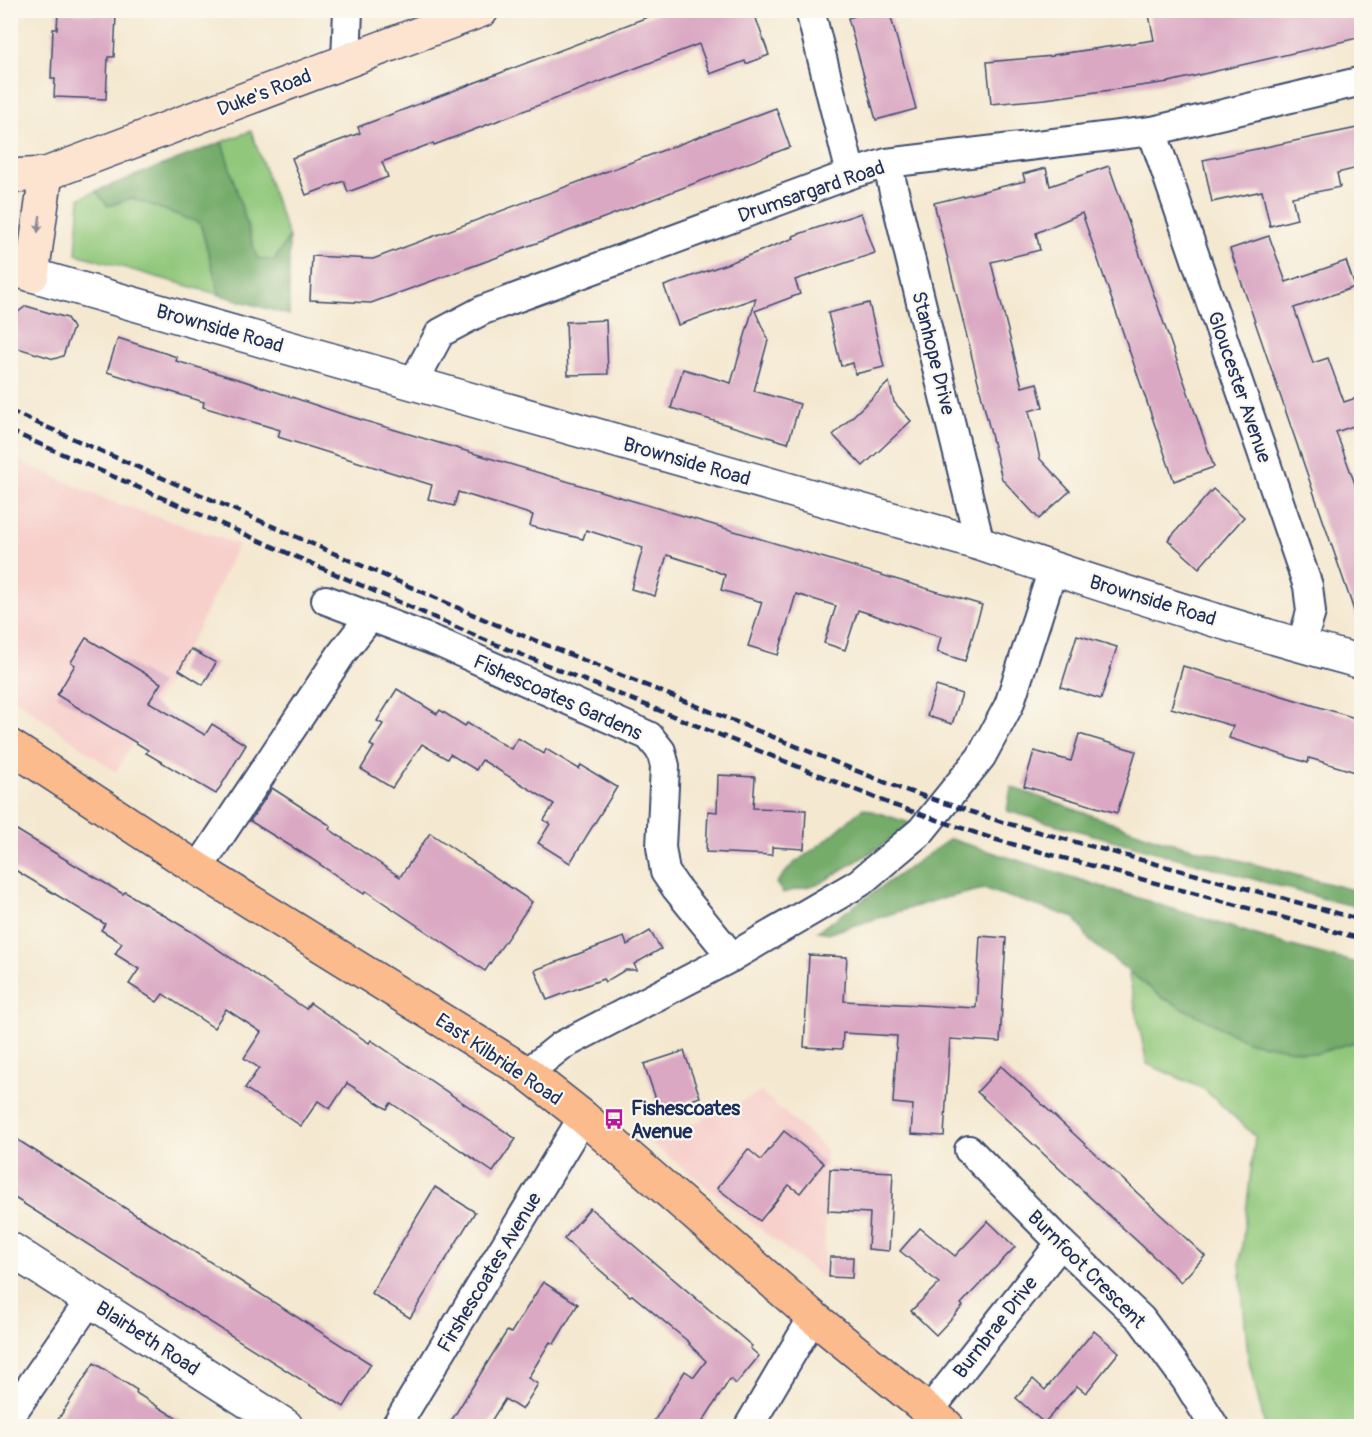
<svg xmlns="http://www.w3.org/2000/svg" width="1372" height="1437" font-family="Pangolin,sans-serif">
  <style>
    .built { fill: #f7d0cc }
    .green { fill: #90c77a; stroke: #567b6c; stroke-width: 1.5 }
    .forest { fill: #74ac6a; stroke: #486e64; stroke-width: 1.5 }
    .building { fill: #daa8c3 }
    .lines { fill: none; stroke-linecap: round; stroke-linejoin: round }
    .minor-casing { stroke: #3c4b6f; stroke-width: 32 }
    .tertiary-casing { stroke: #3c4b6f; stroke-width: 36 }
    .secondary-casing { stroke: #3c4b6f; stroke-width: 36 }
    .primary-casing { stroke: #3c4b6f; stroke-width: 36 }
    .minor { stroke: #fff; stroke-width: 28 }
    .tertiary { stroke: #fff; stroke-width: 33 }
    .secondary { stroke: #fde4d1; stroke-width: 33 }
    .primary { stroke: #fbbb8c; stroke-width: 33 }
    .rail { stroke: #1b2f5e; stroke-width: 4.5; stroke-dasharray: 9 4.5; stroke-linecap: butt }
    .oneway { fill: #8c8a98 }
    .labels { text-anchor: middle; stroke-width: 4.5; stroke-linejoin: round; paint-order: stroke }
    .street-label { font-size: 20px; fill: #1b2f5e; stroke: #fbf7ec }
    .poi-label { font-size: 20px; font-weight: bold; fill: #1b2f5e; stroke: #fbf7ec; text-anchor: start }
  </style>
  <rect width="100%" height="100%" fill="#fbf7ec"/>
  <filter id="ink" filterUnits="userSpaceOnUse"><feTurbulence type="fractalNoise" baseFrequency=".0167" numOctaves="2"/><feDisplacementMap in="SourceGraphic" scale="12" xChannelSelector="R" yChannelSelector="G"/><feConvolveMatrix kernelMatrix="1 2 1 2 8 2 1 2 1" color-interpolation-filters="sRGB"/></filter>
  <filter id="wash" filterUnits="userSpaceOnUse"><feTurbulence type="fractalNoise" baseFrequency=".008" numOctaves="4" result="noise"/><feDisplacementMap in="SourceGraphic" scale="24" xChannelSelector="R" yChannelSelector="G"/><feGaussianBlur stdDeviation="1.35" result="paint"/><feColorMatrix in="noise" values="0 0 0 0 0 0 0 0 0 0 0 0 0 0 0 0 0 1.4 0 .05"/><feComposite in="paint" operator="in"/></filter>
  <g filter="url(#wash)">
    <rect width="100%" height="100%" fill="#f4e8d0"/>
    <g class="built">
      <path d="M11,457L105,499L238,544L198,629L116,772L11,696Z"/>
      <path d="M762,1092L826,1150L824,1279L651,1143Z"/>
    </g>
    <g class="green">
      <path d="M251,131L289,238L274,261L257,258L222,142Z"/>
      <path d="M96,191L108,206L132,198L200,223L220,295L76,254L80,198Z"/>
      <path d="M1128,971L1163,998L1315,1054L1361,1040V1426H1265L1248,1357L1240,1263L1255,1136L1204,1089L1147,1064Z"/>
    </g>
    <g class="forest">
      <path d="M222,142L257,258L274,261L289,238V315L220,295L200,223L132,198L108,206L96,191Z"/>
      <path d="M1011,787L1158,839L1361,892V907L1336,902L1007,811Z"/>
      <path d="M863,808L913,824L878,848L821,883L783,893L776,883L793,864L825,841Z"/>
      <path d="M950,839L1288,945L1361,964V1040L1315,1054L1249,1042L1163,998L1090,941L1075,918L984,889L936,900L830,933L818,931Z"/>
    </g>
    <g id="blocks">
      <g class="building">
        <path d="M666,10H753L769,55L746,64L745,61L710,74L699,44L434,145L433,143L382,162L388,177L348,192L344,181L306,195L292,158L360,133L358,127Z"/>
        <path d="M876,10H889L916,109L876,120L848,18Z"/>
        <path d="M1148,10H1362V37L1169,82L1045,99L991,104L987,62L1053,56V55L1154,40Z"/>
        <path d="M58,12L116,15L114,57H108L106,99L54,97L55,79H51L53,29H57Z"/>
        <path d="M776,108L790,147L556,236L371,303L310,300L312,256L373,259Z"/>
        <path d="M1362,127V167L1337,173L1340,187L1292,197L1297,219L1270,226L1262,191L1212,202L1203,160Z"/>
        <path d="M1109,166L1214,467L1174,481L1082,213L1036,233L1040,250L991,262L1022,387L1037,383L1043,407L1029,411L1040,459L1070,491L1039,519L1002,479L934,203L1025,181L1023,174L1046,168L1050,186Z"/>
        <path d="M861,213L875,253L795,280L800,294L755,311L768,340L754,391L800,404L788,443L671,408L683,369L731,383L756,298L678,325L664,286L732,262L794,238L793,236Z"/>
        <path d="M1269,236L1286,282L1346,261L1355,287L1294,308L1313,363L1328,358L1344,402L1362,396V423L1336,432L1362,503V621L1358,622L1230,249Z"/>
        <path d="M869,303L884,367L855,374L853,363L841,366L828,313Z"/>
        <path d="M26,306L67,318L73,328L63,356L54,359L14,347L10,337L17,313Z"/>
        <path d="M606,320L608,374L568,375L566,322Z"/>
        <path d="M118,338L177,357L176,361L244,381L342,414L982,605L965,661L937,652L941,637L858,610L845,650L824,643L836,606L796,594L778,655L748,646L762,602L721,590L725,575L706,567L667,555L655,596L631,589L643,548L586,530L583,539L530,526L533,515L458,492L454,506L428,499L432,485L278,437L280,430L203,407L204,402L107,372Z"/>
        <path d="M889,382L894,402L911,421L863,466L833,435Z"/>
        <path d="M1213,489L1244,517L1199,568L1168,540Z"/>
        <path d="M1077,635L1117,647L1101,699L1061,687Z"/>
        <path d="M86,638L161,683L149,702L205,735L212,724L246,745L216,794L146,753L148,750L57,695L75,665L71,662Z"/>
        <path d="M191,649L216,663L203,685L179,670Z"/>
        <path d="M1183,666L1362,720V774L1309,758L1308,763L1229,738L1233,726L1171,708Z"/>
        <path d="M936,686L962,694L952,724L927,716Z"/>
        <path d="M397,689L437,714L440,710L465,726L467,723L511,749L518,738L544,754L546,749L579,769L581,765L617,787L570,863L538,843L550,824L544,820L554,804L482,760L476,770L450,754L447,759L422,744L392,788L361,769L374,747L370,745L383,724L377,721Z"/>
        <path d="M1079,734L1136,751L1117,813L1024,786L1034,751L1071,761Z"/>
        <path d="M718,775L755,777L753,808L806,810L804,849L772,847V855L706,852L708,811L717,812Z"/>
        <path d="M272,788L331,826L329,829L400,877L430,833L532,902L485,971L366,891L364,894L310,858L250,821Z"/>
        <path d="M10,826L123,894L125,892L192,932L306,1009L310,1003L369,1043L371,1040L516,1139L493,1172L391,1103L387,1109L347,1083L330,1109L318,1101L301,1126L245,1088L259,1068L244,1058L261,1032L226,1009L214,1028L163,994L157,1002L129,984L139,969L115,954L122,943L101,930L105,924L10,867Z"/>
        <path d="M650,931L661,949L634,964L637,970H625L605,982L603,979L547,1000L535,970L624,937L627,945Z"/>
        <path d="M980,936L1006,938L1000,1042L950,1039L944,1136L911,1134L913,1105L893,1103L897,1036L843,1033L842,1049L804,1047L809,955L847,957L844,1001L976,1008Z"/>
        <path d="M684,1051L700,1097L660,1111L644,1064Z"/>
        <path d="M1001,1066L1205,1256L1181,1282L977,1092Z"/>
        <path d="M784,1131L824,1163L800,1193L789,1185L760,1221L717,1188L748,1149L761,1160Z"/>
        <path d="M10,1135L371,1364L344,1407L10,1195Z"/>
        <path d="M830,1169L893,1172L889,1251L868,1249L870,1213L828,1211Z"/>
        <path d="M435,1187L475,1212L410,1318L371,1293Z"/>
        <path d="M590,1208L752,1346L750,1348L759,1356L736,1384L730,1379L700,1426H651L685,1371L694,1377L706,1361L689,1344L690,1343L632,1295L630,1296L564,1239Z"/>
        <path d="M988,1221L1015,1247L961,1304L963,1306L936,1335L911,1311L939,1283L900,1251L920,1228L955,1256Z"/>
        <path d="M830,1257H853L852,1278L829,1277Z"/>
        <path d="M543,1282L578,1304L554,1344L550,1342L528,1378L538,1384L522,1410L505,1399L488,1426H448L507,1331L511,1333Z"/>
        <path d="M1094,1331L1119,1352L1086,1393L1077,1386L1044,1423L1016,1398L1033,1379L1045,1390Z"/>
        <path d="M94,1363L137,1390L136,1393L189,1426H54Z"/>
      </g>
    </g>
  </g>
  <g filter="url(#ink)">
    <use href="#blocks" fill-opacity="0" stroke="#3c4b6f" stroke-width="1.5"/>
    <g class="lines">
      <g class="minor-casing">
        <g id="minor">
          <path d="M810,10L851,174"/>
          <path d="M346,61L348,10"/>
          <path d="M1152,131L1308,586L1311,612L1301,646"/>
          <path d="M887,163L980,544"/>
          <path d="M413,383L440,333L483,310L851,174L887,163L1152,131L1362,81"/>
          <path d="M326,600L440,643L649,736L661,751L665,766L661,847L665,872L676,888L732,957"/>
          <path d="M198,869L342,653L370,617"/>
          <path d="M527,1073L561,1046L732,957L859,883L921,831L981,757L1009,705L1053,569"/>
          <path d="M969,1150L1061,1243L1141,1319L1186,1380L1214,1426"/>
          <path d="M929,1411L1061,1243"/>
          <path d="M10,1416L90,1300"/>
          <path d="M396,1426L583,1117"/>
          <path d="M749,1426L813,1317"/>
        </g>
      </g>
      <g class="tertiary-casing">
        <g id="tertiary">
          <path d="M32,275L980,544C1106,587 1233,628 1362,662"/>
          <path d="M10,1249L286,1426"/>
        </g>
      </g>
      <g class="secondary-casing">
        <g id="secondary">
          <path d="M10,176L46,174L482,10"/>
          <path d="M10,268L32,275L46,174"/>
        </g>
      </g>
      <g class="primary-casing">
        <path id="primary" d="M10,746L198,869L527,1073L583,1117L813,1317L947,1426"/>
      </g>
      <use href="#minor" class="minor"/>
      <use href="#tertiary" class="tertiary"/>
      <use href="#secondary" class="secondary"/>
      <use href="#primary" class="primary"/>
      <g class="rail">
        <path d="M10,411L497,625L899,788L1002,822L1362,920"/>
        <path d="M10,431L490,642L893,805L997,840L1362,939"/>
      </g>
    </g>
    <defs><path id="oneway-solid" d="M-6-.8H1V-3.2L6.5 0L1 3.2V.8H-6Z" transform="scale(1.5)"/></defs>
    <use class="oneway" href="#oneway-solid" transform="translate(39 224) rotate(98)"/>
  </g>
  <defs>
    <g id="bus-bare" transform="scale(1.62)"><path d="M-5-6H5V4H4V6H2V4H-2V6H-4V4H-5ZM-3.5-4V0h7V-4ZM-3.5 1.2v1.5H-2V1.2ZM2 1.2v1.5H3.5V1.2Z" fill="#b5179e" stroke="#fbf7ec" stroke-width="2.5" paint-order="stroke"/></g>
  </defs>
  <g fill-rule="evenodd">
    <use href="#bus-bare" x="614" y="1119"/>
  </g>
  <g class="labels">
    <g class="street-label">
      <text transform="translate(264 92) rotate(-21)" y="7">Duke's Road</text>
      <text transform="translate(811 191) rotate(-19)" y="7">Drumsargard Road</text>
      <text transform="translate(220 328) rotate(16)" y="7">Brownside Road</text>
      <text transform="translate(934 353) rotate(76)" y="7">Stanhope Drive</text>
      <text transform="translate(1240 387) rotate(71)" y="7">Gloucester Avenue</text>
      <text transform="translate(687 461) rotate(16)" y="7">Brownside Road</text>
      <text transform="translate(1153 600) rotate(17)" y="7">Brownside Road</text>
      <text transform="translate(558 697) rotate(24)" y="7">Fishescoates Gardens</text>
      <text transform="translate(499 1059) rotate(34)" y="7">East Kilbride Road</text>
      <text transform="translate(1087 1269) rotate(45)" y="7">Burnfoot Crescent</text>
      <text transform="translate(489 1272) rotate(-59)" y="7">Firshescoates Avenue</text>
      <text transform="translate(995 1327) rotate(-52)" y="7">Burnbrae Drive</text>
      <text transform="translate(148 1338) rotate(33)" y="7">Blairbeth Road</text>
    </g>
    <g class="poi-label">
      <text x="631" y="1115">Fishescoates<tspan x="631" dy="23">Avenue</tspan></text>
    </g>
  </g>
  <rect width="1372" height="1437" fill="none" stroke="#fbf7ec" stroke-width="36"/>
</svg>
